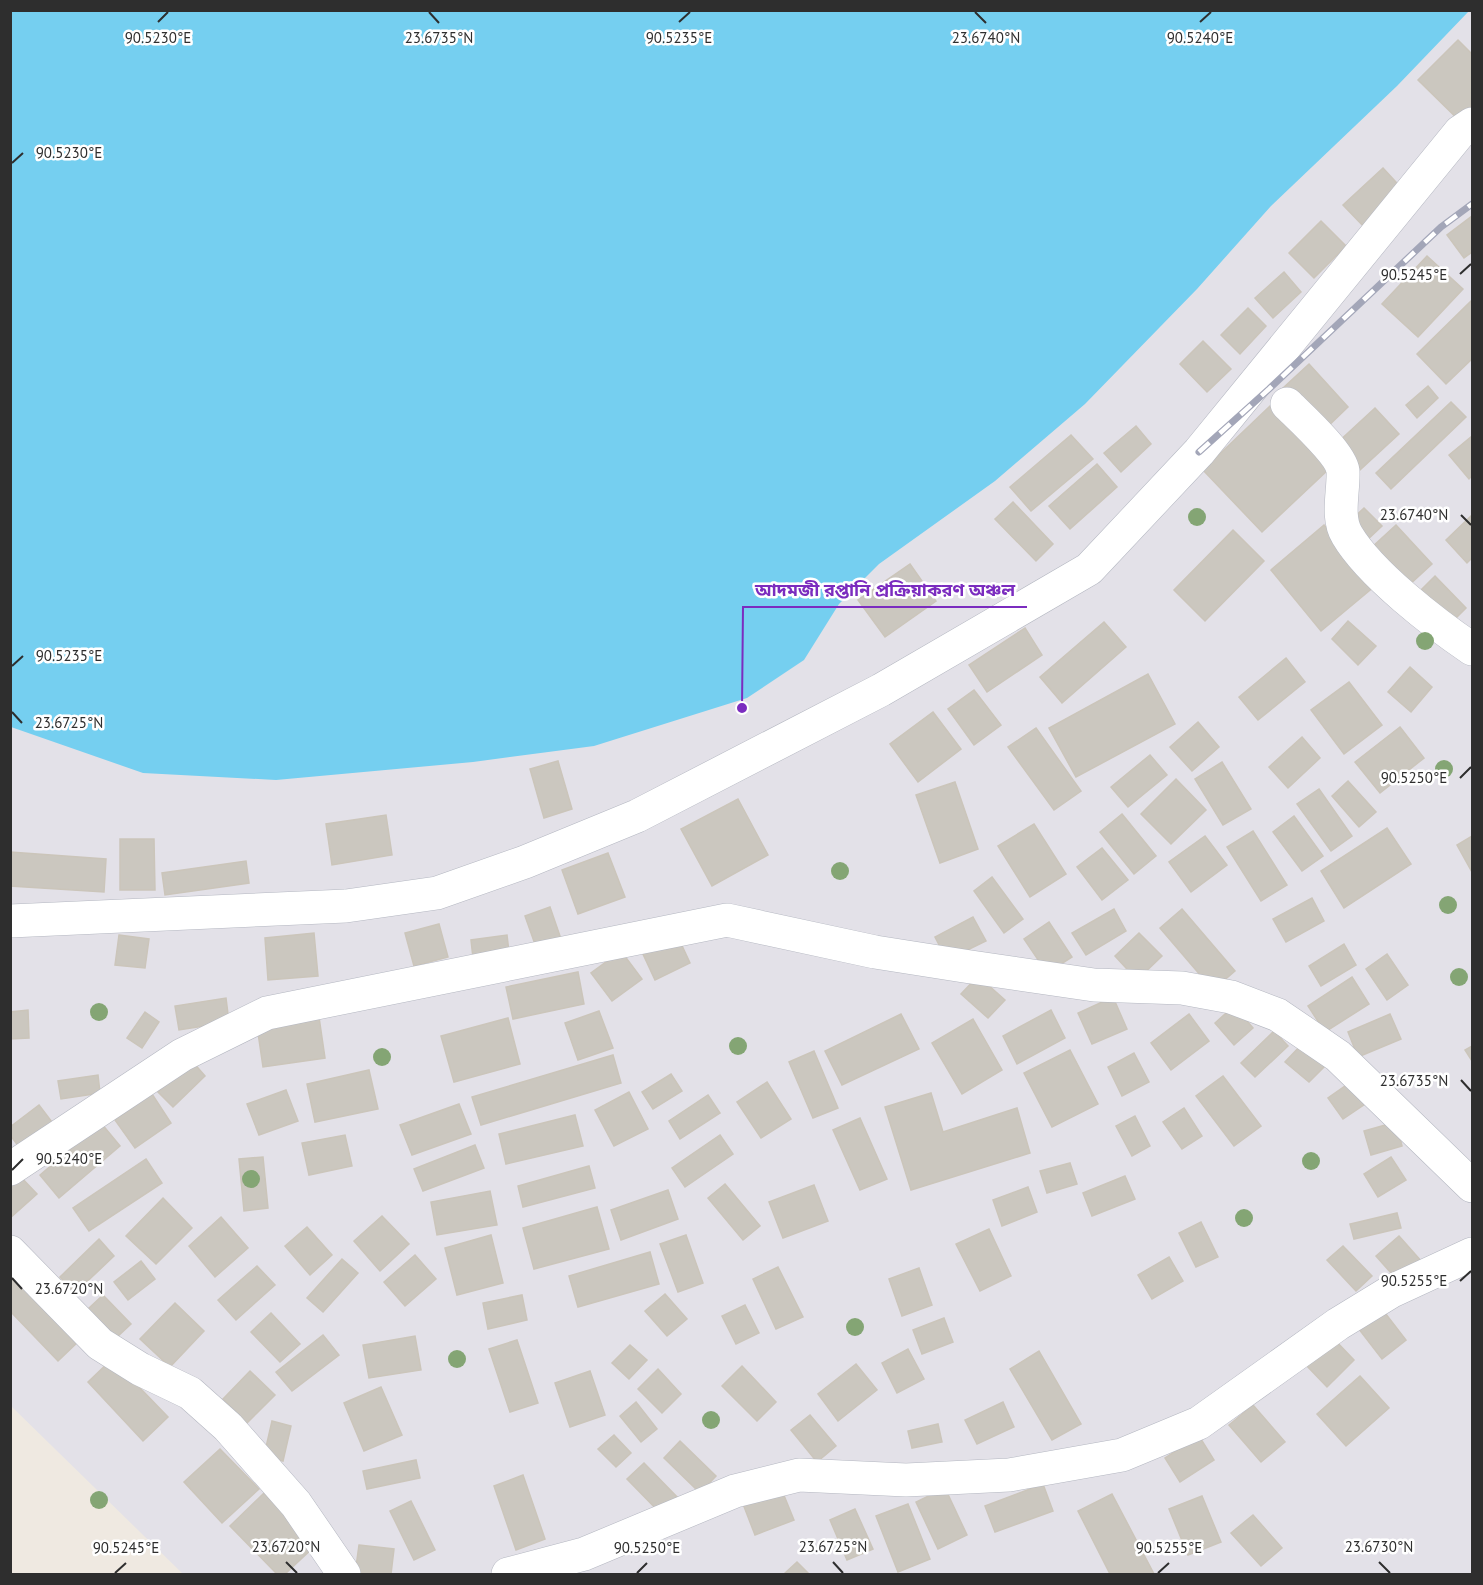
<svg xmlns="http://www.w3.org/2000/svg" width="1483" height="1585" font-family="'PT Sans','Noto Sans Bengali',sans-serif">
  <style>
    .industrial { fill: #e3e1e8 }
    .water { fill: #75cff0 }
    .building { fill: #cbc7bf; stroke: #cbc5ba; stroke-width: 1.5 }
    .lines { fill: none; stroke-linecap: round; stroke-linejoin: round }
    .minor-casing { stroke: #b4b7c1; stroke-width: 34 }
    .minor { stroke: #fff; stroke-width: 33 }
    .rail-casing { stroke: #a3a6b8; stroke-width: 7 }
    .rail { stroke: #fff; stroke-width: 4.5; stroke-dasharray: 14; stroke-linecap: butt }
    .tree { fill: #84a574 }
    .ticks { fill: none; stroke: #2e2e2e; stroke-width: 2 }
    .ticks-label { font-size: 15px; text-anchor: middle; fill: #2e2e2e; stroke: #fff; stroke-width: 5; stroke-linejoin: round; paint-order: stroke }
    .leader { fill: none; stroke: #7b2cbf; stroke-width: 2 }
    .callout-dot { fill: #7b2cbf; stroke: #fff; stroke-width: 2 }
    .callout-label { font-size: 18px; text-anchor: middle; font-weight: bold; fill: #7b2cbf; stroke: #fff; stroke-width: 5; stroke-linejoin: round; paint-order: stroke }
  </style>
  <rect width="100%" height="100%" fill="#efe9e1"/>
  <path class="industrial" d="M10,11H1472V1574H183L11,1406Z"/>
  <path class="water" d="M11,10H1469V11L1397,86L1271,206L1197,289L1085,404L995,481L879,564L839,604L804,660L747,698L594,746L473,762L276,780L143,773L11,727Z"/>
  <g class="building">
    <path d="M1458,40L1472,54L1471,132L1418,80Z"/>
    <path d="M1383,168L1406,193L1367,230L1343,205Z"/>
    <path d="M1472,216V252L1464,258L1447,235Z"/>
    <path d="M1321,221L1346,246L1314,278L1289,253Z"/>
    <path d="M1427,256L1463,289L1418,337L1382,304Z"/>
    <path d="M1284,272L1301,292L1273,318L1255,298Z"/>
    <path d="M1472,300V359L1446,384L1417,354Z"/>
    <path d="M1248,308L1266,326L1240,354L1221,335Z"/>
    <path d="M1203,341L1231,369L1207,392L1180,364Z"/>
    <path d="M1309,364L1348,407L1323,431L1283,388Z"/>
    <path d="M1428,386L1438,398L1417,418L1406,405Z"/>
    <path d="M1451,402L1466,417L1391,489L1376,473Z"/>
    <path d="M1270,406L1330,468L1262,532L1203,470Z"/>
    <path d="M1375,408L1399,434L1360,470L1336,444Z"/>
    <path d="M1136,426L1151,444L1121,472L1104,453Z"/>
    <path d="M1071,435L1093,459L1031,511L1010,487Z"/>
    <path d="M1472,436V476L1469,479L1449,455Z"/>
    <path d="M1097,464L1117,487L1070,529L1049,506Z"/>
    <path d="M1013,502L1053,544L1036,561L995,519Z"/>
    <path d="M1364,508L1382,526L1365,542L1347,524Z"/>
    <path d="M1472,515V558L1467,563L1446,540Z"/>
    <path d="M1324,525L1375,586L1321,631L1271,570Z"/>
    <path d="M1396,525L1432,564L1407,587L1371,548Z"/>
    <path d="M1233,530L1264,561L1205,621L1174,590Z"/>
    <path d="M910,564L936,601L885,637L858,600Z"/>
    <path d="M1435,576L1466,608L1450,624L1419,592Z"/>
    <path d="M1348,621L1376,646L1358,665L1332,639Z"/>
    <path d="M1104,622L1126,647L1062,703L1040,677Z"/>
    <path d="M1025,628L1042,655L987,692L969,665Z"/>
    <path d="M1286,658L1305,682L1258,720L1239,697Z"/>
    <path d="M1410,667L1432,687L1411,712L1388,692Z"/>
    <path d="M1148,674L1175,724L1076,777L1049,728Z"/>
    <path d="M1349,682L1382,725L1344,754L1311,710Z"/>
    <path d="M974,690L1001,725L974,745L948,709Z"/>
    <path d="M933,712L961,749L918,782L890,744Z"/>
    <path d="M1198,722L1219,747L1192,771L1170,747Z"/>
    <path d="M1400,727L1424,758L1380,793L1355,762Z"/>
    <path d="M1036,728L1081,791L1054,810L1008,747Z"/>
    <path d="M1302,737L1320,758L1288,788L1269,767Z"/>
    <path d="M1150,755L1167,775L1128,807L1111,787Z"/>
    <path d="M558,761L572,809L544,818L530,769Z"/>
    <path d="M1222,762L1251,809L1223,825L1195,779Z"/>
    <path d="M1176,779L1206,810L1171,844L1141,814Z"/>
    <path d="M1348,781L1376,812L1359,827L1332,796Z"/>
    <path d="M955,782L978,849L940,863L916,795Z"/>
    <path d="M1319,789L1352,836L1331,851L1297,804Z"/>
    <path d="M738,799L768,855L712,886L681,829Z"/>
    <path d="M1122,814L1156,856L1134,874L1100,832Z"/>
    <path d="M386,815L392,855L332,865L326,824Z"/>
    <path d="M1294,816L1323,856L1302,871L1273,832Z"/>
    <path d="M1034,824L1066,874L1030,897L998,846Z"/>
    <path d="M1387,828L1411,864L1344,908L1321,871Z"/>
    <path d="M1253,831L1287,885L1261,901L1227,847Z"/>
    <path d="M1205,836L1227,865L1191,892L1169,862Z"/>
    <path d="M1472,836V872L1457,845Z"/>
    <path d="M120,839H154L155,890H120Z"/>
    <path d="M1102,848L1128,880L1102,900L1077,867Z"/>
    <path d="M10,852L106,859L104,892L10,886Z"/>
    <path d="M608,853L625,897L578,914L562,870Z"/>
    <path d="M246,861L249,883L165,895L162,873Z"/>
    <path d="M992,877L1023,919L1004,933L974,891Z"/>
    <path d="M1312,898L1324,921L1286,942L1273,919Z"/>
    <path d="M550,907L561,939L536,947L525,916Z"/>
    <path d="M1114,909L1126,931L1086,955L1072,933Z"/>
    <path d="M1182,909L1235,971L1213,990L1160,928Z"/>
    <path d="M973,917L986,941L947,960L935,937Z"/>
    <path d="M1049,922L1072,957L1047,973L1024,939Z"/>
    <path d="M439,924L448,957L414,966L405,933Z"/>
    <path d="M314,933L318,976L268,980L265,938Z"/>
    <path d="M1139,933L1162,956L1137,980L1115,956Z"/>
    <path d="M119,935L149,939L145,968L115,965Z"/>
    <path d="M507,935L509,952L473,958L471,940Z"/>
    <path d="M678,937L690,963L655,980L643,954Z"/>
    <path d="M1344,944L1356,965L1321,986L1309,966Z"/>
    <path d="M621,951L642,979L612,1001L591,973Z"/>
    <path d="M1387,954L1408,985L1387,1000L1366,969Z"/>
    <path d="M578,972L584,1004L513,1019L506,987Z"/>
    <path d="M978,976L1005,1000L988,1018L961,994Z"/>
    <path d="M1352,977L1369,1004L1325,1032L1308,1006Z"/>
    <path d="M1113,997L1127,1029L1092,1044L1078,1013Z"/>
    <path d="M226,998L229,1022L179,1030L175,1006Z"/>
    <path d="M1234,1006L1253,1028L1234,1045L1215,1023Z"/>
    <path d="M28,1010L29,1038L10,1039V1012Z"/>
    <path d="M1051,1010L1065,1038L1017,1064L1003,1036Z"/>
    <path d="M599,1011L613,1048L578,1060L565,1023Z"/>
    <path d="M145,1012L159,1022L142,1048L127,1038Z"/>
    <path d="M901,1014L919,1049L842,1085L825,1051Z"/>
    <path d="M1189,1014L1209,1041L1171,1070L1151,1043Z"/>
    <path d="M1390,1014L1401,1039L1358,1057L1348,1032Z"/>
    <path d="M319,1017L325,1058L263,1067L257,1026Z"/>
    <path d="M508,1018L520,1064L454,1082L441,1036Z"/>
    <path d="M973,1019L1002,1070L962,1094L932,1043Z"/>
    <path d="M1274,1031L1288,1046L1255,1077L1241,1063Z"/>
    <path d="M1303,1043L1327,1064L1309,1082L1285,1062Z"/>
    <path d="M1472,1046V1061L1465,1050Z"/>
    <path d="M1070,1050L1098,1104L1052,1127L1024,1073Z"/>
    <path d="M814,1051L838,1108L813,1118L789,1062Z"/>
    <path d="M1134,1053L1149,1082L1122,1096L1108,1067Z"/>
    <path d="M613,1055L621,1083L481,1125L472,1097Z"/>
    <path d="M192,1061L205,1076L173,1107L158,1092Z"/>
    <path d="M369,1070L378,1109L315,1122L307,1084Z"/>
    <path d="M671,1074L682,1091L653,1109L642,1092Z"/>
    <path d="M98,1075L100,1093L61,1099L58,1081Z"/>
    <path d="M1223,1076L1261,1126L1234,1146L1196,1096Z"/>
    <path d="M1355,1079L1371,1100L1343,1119L1328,1098Z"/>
    <path d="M767,1082L791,1119L761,1138L737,1102Z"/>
    <path d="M286,1090L298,1121L259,1135L247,1104Z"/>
    <path d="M629,1092L648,1129L614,1146L595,1110Z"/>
    <path d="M931,1093L943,1132L1017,1108L1030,1153L911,1190L885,1107Z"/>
    <path d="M152,1094L171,1123L135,1148L115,1120Z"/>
    <path d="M708,1095L720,1113L680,1139L669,1121Z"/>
    <path d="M459,1104L471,1134L412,1155L400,1125Z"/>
    <path d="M39,1105L52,1122L19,1147L10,1135V1127Z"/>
    <path d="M1184,1108L1202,1136L1182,1149L1163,1122Z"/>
    <path d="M575,1115L583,1146L506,1164L499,1134Z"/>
    <path d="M1135,1116L1150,1146L1132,1156L1116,1126Z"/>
    <path d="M860,1118L887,1179L860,1190L833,1130Z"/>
    <path d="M1396,1122L1402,1146L1371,1155L1364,1131Z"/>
    <path d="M101,1123L120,1146L59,1198L40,1175Z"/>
    <path d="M345,1135L352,1166L309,1175L302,1143Z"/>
    <path d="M720,1135L733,1154L685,1187L672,1168Z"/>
    <path d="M475,1145L484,1168L423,1191L414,1169Z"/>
    <path d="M263,1157L268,1208L244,1211L239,1159Z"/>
    <path d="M1391,1157L1406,1180L1378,1197L1364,1174Z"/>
    <path d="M146,1159L162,1183L89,1231L73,1208Z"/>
    <path d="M1070,1163L1077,1184L1047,1193L1040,1171Z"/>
    <path d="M589,1166L595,1188L523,1207L518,1186Z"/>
    <path d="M17,1173L37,1194L10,1218V1179Z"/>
    <path d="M1125,1176L1135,1199L1092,1216L1083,1193Z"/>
    <path d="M725,1184L760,1226L743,1240L708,1198Z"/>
    <path d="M814,1185L828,1221L783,1238L769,1202Z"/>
    <path d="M1028,1187L1037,1212L1002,1226L993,1200Z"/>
    <path d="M668,1190L678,1219L621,1240L611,1210Z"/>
    <path d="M490,1191L497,1225L437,1235L431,1202Z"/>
    <path d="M163,1198L192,1228L156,1264L126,1236Z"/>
    <path d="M597,1207L609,1249L534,1269L523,1228Z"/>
    <path d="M1397,1213L1401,1228L1354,1239L1350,1224Z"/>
    <path d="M382,1216L409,1244L380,1271L354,1241Z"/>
    <path d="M221,1217L248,1248L215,1277L189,1246Z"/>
    <path d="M1201,1222L1218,1257L1196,1267L1179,1233Z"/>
    <path d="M307,1227L332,1255L310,1275L285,1246Z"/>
    <path d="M989,1229L1011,1276L980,1291L956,1244Z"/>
    <path d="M491,1235L503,1283L457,1295L445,1248Z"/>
    <path d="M686,1235L703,1283L678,1292L660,1244Z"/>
    <path d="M1399,1236L1422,1262L1399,1282L1376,1256Z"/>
    <path d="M99,1239L114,1256L75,1293L60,1277Z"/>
    <path d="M1343,1246L1372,1276L1356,1291L1327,1260Z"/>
    <path d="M650,1252L659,1284L578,1307L569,1276Z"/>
    <path d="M415,1255L436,1279L405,1306L384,1282Z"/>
    <path d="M1169,1257L1183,1281L1152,1299L1138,1275Z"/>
    <path d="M342,1259L358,1273L323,1312L307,1298Z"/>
    <path d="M141,1261L155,1279L128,1300L114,1282Z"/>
    <path d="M257,1266L275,1285L236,1320L218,1300Z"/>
    <path d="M778,1267L803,1317L776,1329L753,1279Z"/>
    <path d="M919,1268L932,1305L902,1316L889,1279Z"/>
    <path d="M17,1273L81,1339L58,1361L10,1311V1279Z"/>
    <path d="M665,1294L687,1319L667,1336L645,1311Z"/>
    <path d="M103,1295L131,1324L116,1338L88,1309Z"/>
    <path d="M522,1295L527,1320L488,1329L483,1303Z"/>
    <path d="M175,1303L204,1331L170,1367L140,1339Z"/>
    <path d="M745,1305L759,1333L736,1344L722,1316Z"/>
    <path d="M1382,1309L1406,1340L1382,1359L1358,1328Z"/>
    <path d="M271,1313L300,1344L280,1362L251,1332Z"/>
    <path d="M944,1318L953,1342L922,1354L913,1330Z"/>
    <path d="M323,1335L339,1355L292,1391L276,1372Z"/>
    <path d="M415,1336L421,1370L369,1378L363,1345Z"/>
    <path d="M1333,1338L1354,1360L1327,1387L1306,1365Z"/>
    <path d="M517,1340L538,1403L510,1412L489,1349Z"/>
    <path d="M630,1345L647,1360L629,1379L612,1363Z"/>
    <path d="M908,1349L924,1379L897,1393L882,1363Z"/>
    <path d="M1039,1351L1081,1424L1052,1440L1010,1369Z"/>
    <path d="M112,1359L168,1417L143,1441L88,1382Z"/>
    <path d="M856,1364L877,1390L838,1421L818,1394Z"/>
    <path d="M742,1366L776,1402L757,1421L722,1386Z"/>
    <path d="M658,1369L681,1394L662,1413L638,1389Z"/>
    <path d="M250,1371L275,1395L247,1423L223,1399Z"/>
    <path d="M590,1371L605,1415L570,1427L555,1383Z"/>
    <path d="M1360,1376L1389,1408L1346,1446L1317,1414Z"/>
    <path d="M381,1387L402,1435L364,1451L344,1403Z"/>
    <path d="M636,1402L657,1429L641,1442L620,1416Z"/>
    <path d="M1003,1402L1014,1427L977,1444L965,1420Z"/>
    <path d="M1253,1405L1285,1442L1261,1462L1229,1425Z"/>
    <path d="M810,1415L836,1446L817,1462L791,1430Z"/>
    <path d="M272,1421L291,1426L283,1461L264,1456Z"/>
    <path d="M938,1424L942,1442L912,1448L908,1431Z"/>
    <path d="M614,1435L631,1453L616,1467L598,1449Z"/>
    <path d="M1199,1436L1214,1460L1180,1482L1165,1458Z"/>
    <path d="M680,1441L716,1476L700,1493L664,1458Z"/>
    <path d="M220,1449L259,1489L222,1523L184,1482Z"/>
    <path d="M416,1460L420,1478L367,1489L363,1471Z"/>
    <path d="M644,1463L680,1500L663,1516L627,1479Z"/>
    <path d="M523,1475L545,1539L516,1550L494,1486Z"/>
    <path d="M1043,1484L1053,1511L995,1532L985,1506Z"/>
    <path d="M781,1488L794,1520L755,1535L743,1504Z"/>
    <path d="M945,1488L967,1535L938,1549L916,1502Z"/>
    <path d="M264,1493L315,1546L285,1574H277L230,1526Z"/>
    <path d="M1112,1494L1154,1574H1110L1078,1511Z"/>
    <path d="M1202,1496L1221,1542L1188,1555L1169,1509Z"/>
    <path d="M411,1501L435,1550L414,1560L390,1511Z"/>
    <path d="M908,1504L930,1559L898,1572L876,1516Z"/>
    <path d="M855,1509L873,1549L847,1560L830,1520Z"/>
    <path d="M1253,1515L1282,1548L1261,1566L1231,1533Z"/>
    <path d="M359,1545L394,1549L391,1574H355Z"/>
    <path d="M797,1562L809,1574H784Z"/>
  </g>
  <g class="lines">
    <g class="minor-casing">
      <g id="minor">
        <path d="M1287,404C1300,417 1341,454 1343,471C1344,491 1336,517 1347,535C1370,574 1435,624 1472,649"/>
        <path d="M10,921L346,906L437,893L525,862L637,816L881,690L1089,569L1199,452L1460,132L1472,124"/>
        <path d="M10,1169L182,1055L267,1013L727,920L875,952L964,966L1094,985L1182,988L1231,997L1278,1015L1338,1056L1472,1186"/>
        <path d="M10,1252L100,1344L140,1369L190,1393L228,1427L296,1504L344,1574"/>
        <path d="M508,1574L584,1554L735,1491L799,1475L906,1480L1009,1475L1122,1455L1199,1423L1338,1324L1392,1291L1472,1254"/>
      </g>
    </g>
    <use href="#minor" class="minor"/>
    <g class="rail-casing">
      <path id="rail" d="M1199,452L1269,389L1441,227L1472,204"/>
    </g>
    <use href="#rail" class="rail"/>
  </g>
  <g class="tree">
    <circle cx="1197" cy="517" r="9"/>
    <circle cx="1425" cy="641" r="9"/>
    <circle cx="1444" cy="769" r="9"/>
    <circle cx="840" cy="871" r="9"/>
    <circle cx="1448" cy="905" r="9"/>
    <circle cx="1459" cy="977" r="9"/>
    <circle cx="99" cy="1012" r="9"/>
    <circle cx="738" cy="1046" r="9"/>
    <circle cx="382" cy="1057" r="9"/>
    <circle cx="1311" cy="1161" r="9"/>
    <circle cx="251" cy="1179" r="9"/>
    <circle cx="1244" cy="1218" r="9"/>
    <circle cx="855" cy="1327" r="9"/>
    <circle cx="457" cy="1359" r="9"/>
    <circle cx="711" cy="1420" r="9"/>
    <circle cx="99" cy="1500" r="9"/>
  </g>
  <path class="ticks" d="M429,12L439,23M975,12L986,23M158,22L168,12M679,22L690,12M1200,22L1211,12M12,163L23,153M1460,274L1471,264M1461,515L1471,525M12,666L23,656M12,712L22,723M1460,778L1471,767M1461,1080L1471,1091M12,1170L23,1159M12,1278L22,1289M1460,1281L1471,1271M286,1562L297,1573M833,1562L843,1573M1379,1562L1390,1573M115,1573L126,1563M637,1573L647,1563M1158,1573L1169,1563"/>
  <g class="ticks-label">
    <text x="158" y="43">90.5230°E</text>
    <text x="679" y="43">90.5235°E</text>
    <text x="1200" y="43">90.5240°E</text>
    <text x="439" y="43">23.6735°N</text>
    <text x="986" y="43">23.6740°N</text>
    <text x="69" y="158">90.5230°E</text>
    <text x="1414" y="280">90.5245°E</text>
    <text x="1414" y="520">23.6740°N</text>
    <text x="69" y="661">90.5235°E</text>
    <text x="69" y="728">23.6725°N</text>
    <text x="1414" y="783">90.5250°E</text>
    <text x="1414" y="1086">23.6735°N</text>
    <text x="69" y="1164">90.5240°E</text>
    <text x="1414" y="1286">90.5255°E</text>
    <text x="69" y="1294">23.6720°N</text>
    <text x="286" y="1552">23.6720°N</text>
    <text x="833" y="1552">23.6725°N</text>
    <text x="1379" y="1552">23.6730°N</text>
    <text x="126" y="1553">90.5245°E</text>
    <text x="647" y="1553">90.5250°E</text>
    <text x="1169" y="1553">90.5255°E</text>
  </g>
  <path class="leader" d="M742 708L743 607H1027"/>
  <circle class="callout-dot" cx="742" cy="708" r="6"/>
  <g class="callout-label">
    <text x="885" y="596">আদমজী রপ্তানি প্রক্রিয়াকরণ অঞ্চল</text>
  </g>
  <rect width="1483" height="1585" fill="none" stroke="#2e2e2e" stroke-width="24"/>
</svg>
